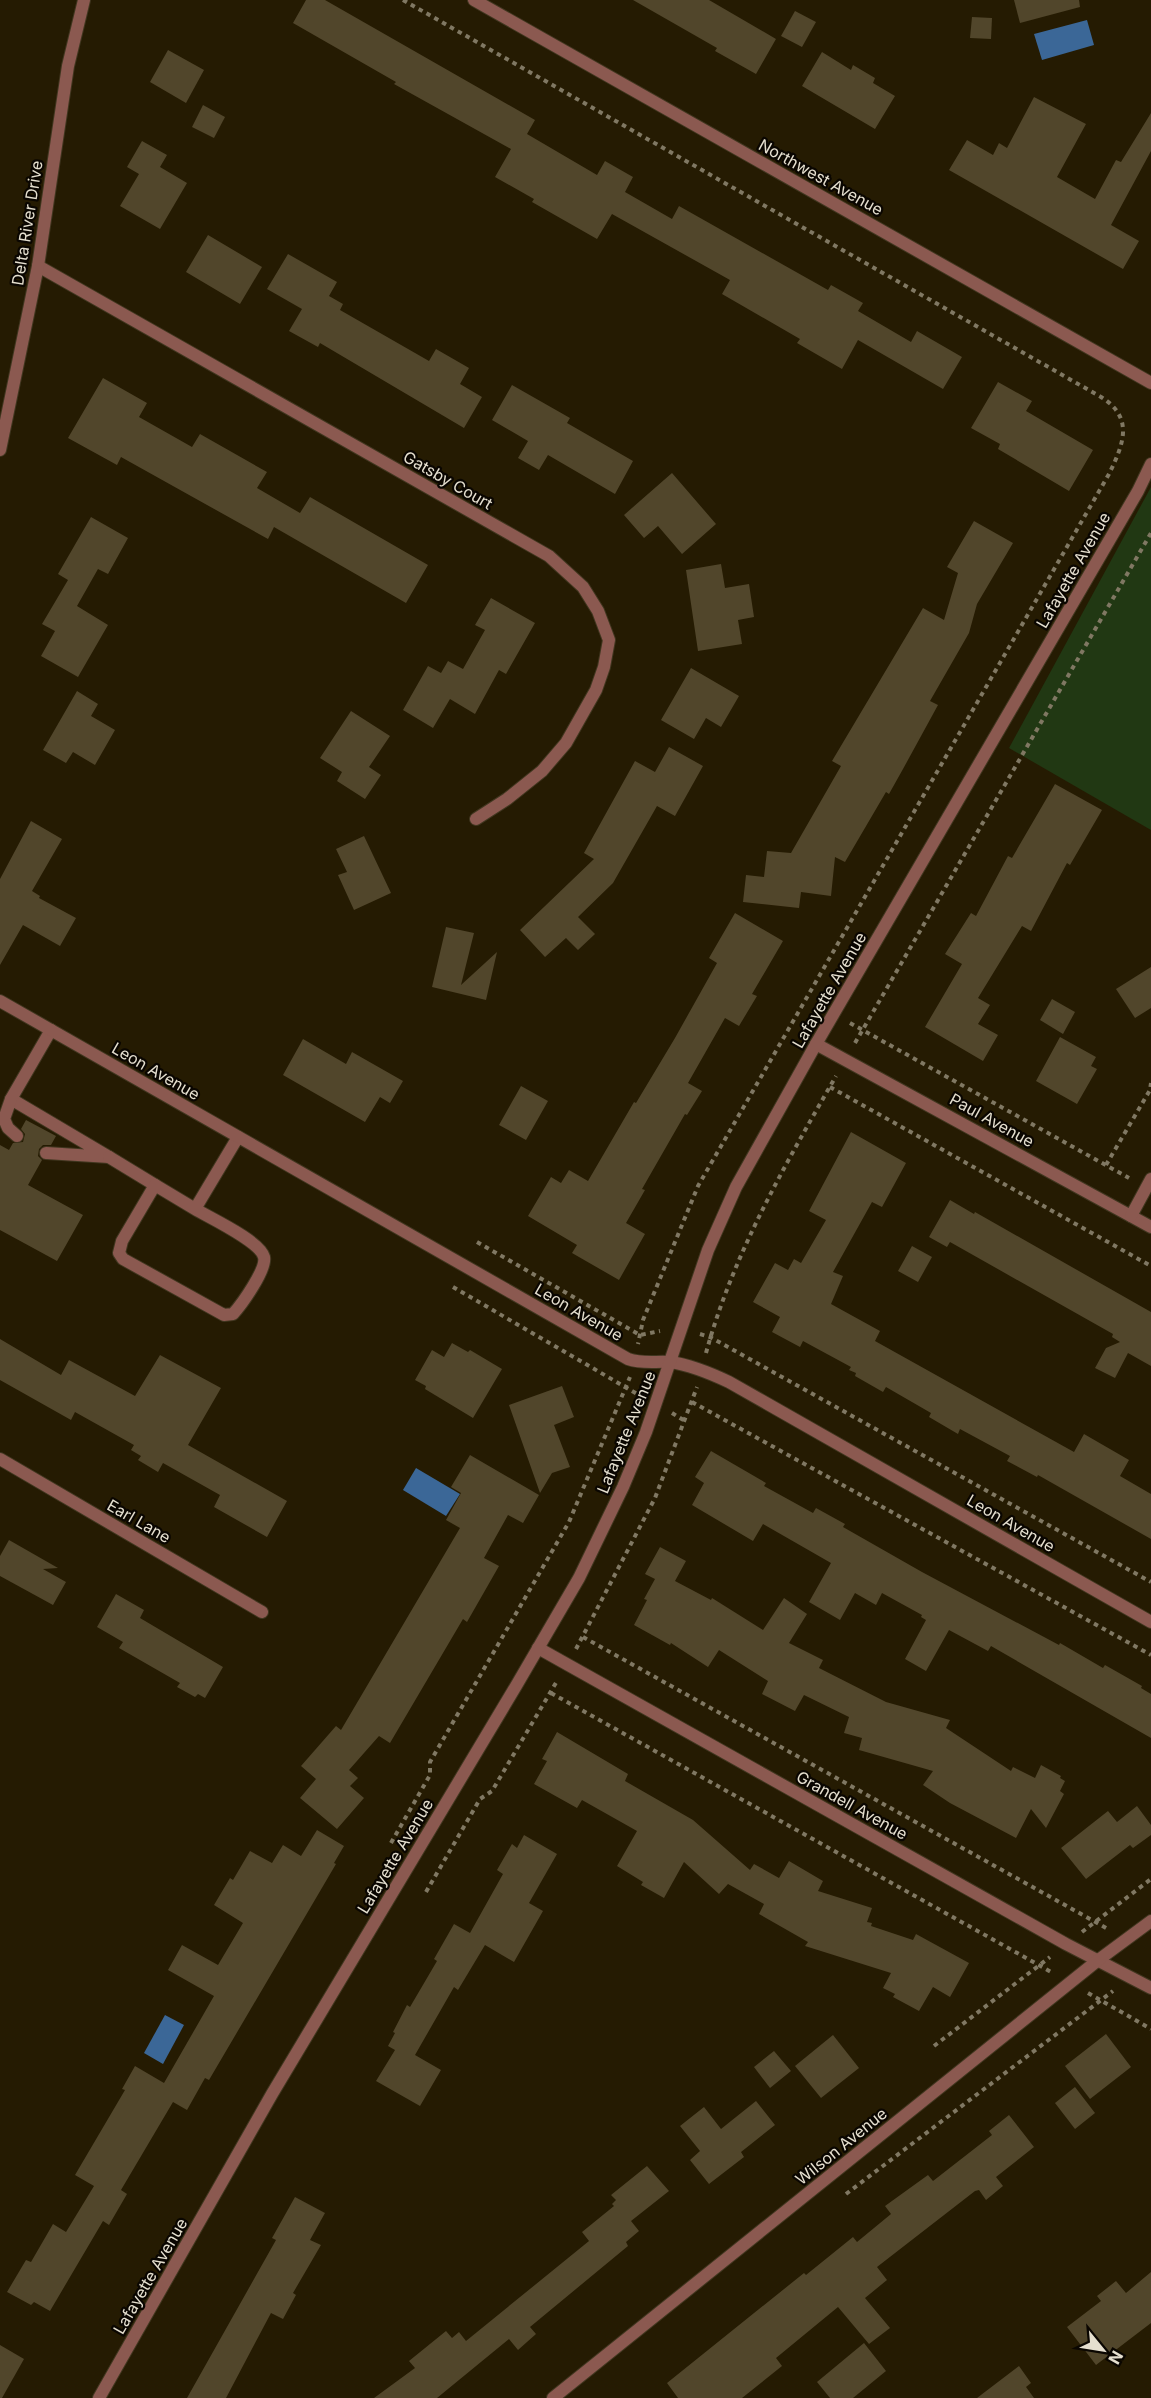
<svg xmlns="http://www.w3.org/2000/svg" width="1151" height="2398" font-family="Inter,sans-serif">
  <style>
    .green { fill: #213813 }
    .water { fill: #3b6797 }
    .building { fill: #51462b }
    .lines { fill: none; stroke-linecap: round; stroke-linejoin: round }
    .service-casing { stroke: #40361f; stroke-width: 14 }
    .minor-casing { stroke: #40361f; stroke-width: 14 }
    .tertiary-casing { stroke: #40361f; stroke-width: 14 }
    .path { stroke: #807863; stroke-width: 4; stroke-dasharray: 4.5 4.5; stroke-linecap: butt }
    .service { stroke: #8b5950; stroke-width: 12 }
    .minor { stroke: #8b5950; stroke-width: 12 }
    .tertiary { stroke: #8b5950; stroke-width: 12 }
    .labels { text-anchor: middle; stroke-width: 4.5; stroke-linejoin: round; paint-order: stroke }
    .street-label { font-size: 16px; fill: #e5dfcf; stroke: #0a0601 }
  </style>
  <rect width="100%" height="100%" fill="#251b02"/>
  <path class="green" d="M1151,487V830L1009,748Z"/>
  <g class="water">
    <path d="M1087,20L1094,45L1042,60L1034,34Z"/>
    <path d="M416,1468L460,1494L446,1516L403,1490Z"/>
    <path d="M165,2015L184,2025L163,2064L144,2053Z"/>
  </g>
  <g class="building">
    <path d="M306,0H325L535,120L527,134L597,175L605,161L633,177L625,192L672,219L679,206L828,290L831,285L863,303L858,311L911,342L917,331L962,357L943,389L858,340L842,369L797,343L800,339L722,294L730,280L612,214L597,239L532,202L534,199L495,177L511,149L394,84L396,82L293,23Z"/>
    <path d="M633,0H709L776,39L756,74L715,51L717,48Z"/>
    <path d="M1014,0H1079L1080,7L1020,23Z"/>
    <path d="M795,11L816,22L802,47L781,36Z"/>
    <path d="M972,17L992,18L991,39L970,38Z"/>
    <path d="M168,50L204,70L186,103L150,82Z"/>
    <path d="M822,52L851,70L853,65L875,78L873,83L895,96L875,129L802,86Z"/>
    <path d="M1034,97L1086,124L1057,177L1095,199L1116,160L1121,162L1151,113V151L1111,225L1139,241L1123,269L949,170L967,140L993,155L999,143L1007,148Z"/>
    <path d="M203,105L225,117L214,138L192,127Z"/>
    <path d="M142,141L167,155L160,167L187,183L160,229L120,206L139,174L127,167Z"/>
    <path d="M208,235L262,267L240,304L186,272Z"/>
    <path d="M288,254L337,282L329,296L343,304L340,310L429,361L436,349L469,368L460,384L482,397L464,428L320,343L318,347L289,331L302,309L267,289Z"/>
    <path d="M103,378L147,403L139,417L192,447L200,434L267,472L257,488L300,513L310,497L428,565L406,603L274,527L268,539L121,457L117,465L68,438Z"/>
    <path d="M998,382L1032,401L1026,411L1093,450L1069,491L998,449L1000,444L971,428Z"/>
    <path d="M512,385L570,418L567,423L633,461L615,494L548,455L539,470L518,458L528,441L492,420Z"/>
    <path d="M672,473L716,524L682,554L658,526L644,538L624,515Z"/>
    <path d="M91,517L128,538L108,574L98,569L77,606L108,625L78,677L41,656L55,631L42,624L68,580L58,574Z"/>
    <path d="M974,521L1013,543L977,604L969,633L930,701L938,705L903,769L889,794L886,792L845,862L835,857L831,896L801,892L799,908L743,902L746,875L764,877L767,851L791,853L841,766L832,761L923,608L944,620L958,573L947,567Z"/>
    <path d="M721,564L725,588L749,584L754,617L738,620L742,644L698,651L686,570Z"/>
    <path d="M491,598L535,623L506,674L499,670L475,714L450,699L433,728L403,710L428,666L441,673L448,661L463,669L485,630L475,625Z"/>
    <path d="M691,668L739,696L721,727L706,718L694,739L661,720Z"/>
    <path d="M77,691L98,704L91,716L115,730L95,765L73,752L66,763L43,750Z"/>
    <path d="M351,711L390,736L369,767L381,775L365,799L337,781L342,772L320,758Z"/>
    <path d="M669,747L703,766L675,816L657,806L613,883L578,917L595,934L578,950L566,938L545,957L520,930L594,859L584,853L635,761L655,772Z"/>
    <path d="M1055,784L1102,810L1070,865L1067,863L1031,931L1022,926L978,998L990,1005L978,1024L998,1035L983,1061L925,1027L962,964L945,954L971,913L976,916L1008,856L1012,858Z"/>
    <path d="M31,821L62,839L32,891L40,896L39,898L76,918L60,946L23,925L0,965V879Z"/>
    <path d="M364,836L391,893L354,910L338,875L347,872L336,849Z"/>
    <path d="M735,913L783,941L752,994L757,996L739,1026L725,1018L688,1083L702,1091L687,1115L685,1114L642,1189L645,1190L626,1223L645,1234L619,1280L572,1253L577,1245L528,1216L551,1177L561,1183L569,1170L588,1181L634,1102L636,1103L675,1038L717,963L709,958Z"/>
    <path d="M446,927L474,933L461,985L497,952L486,1000L432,987Z"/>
    <path d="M1151,967V1008L1135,1018L1116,989Z"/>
    <path d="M1052,999L1075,1012L1063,1034L1040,1020Z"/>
    <path d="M1060,1037L1096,1057L1091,1066L1097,1069L1077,1104L1036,1081Z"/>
    <path d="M303,1039L346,1064L352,1052L403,1081L390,1103L380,1097L365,1122L283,1075Z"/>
    <path d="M521,1086L548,1101L526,1140L499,1125Z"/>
    <path d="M26,1120L56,1136L51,1145H43L39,1149L38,1156L42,1160L28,1185L83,1215L57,1261L0,1230V1145L9,1150L13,1143L23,1142L25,1134L21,1129Z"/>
    <path d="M851,1132L906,1163L882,1207L872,1202L833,1272L843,1276L831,1304L880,1331L875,1341L1074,1452L1084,1434L1129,1460L1120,1476L1151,1494V1539L1038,1475L1037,1477L1007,1461L1010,1456L960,1429L958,1434L929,1417L931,1413L886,1387L883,1392L855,1376L856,1373L849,1370L851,1367L803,1341L800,1347L772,1332L780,1317L753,1302L775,1263L788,1270L794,1259L801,1263L826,1220L809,1211Z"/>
    <path d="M950,1200L974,1214L975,1212L1151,1312V1366L1128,1353L1115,1378L1095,1368L1106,1348L1120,1342L1112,1337L1113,1334L950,1242L947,1247L929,1237Z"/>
    <path d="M912,1246L932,1257L918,1282L898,1271Z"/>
    <path d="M0,1339L61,1375L69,1360L135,1396L160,1355L221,1388L188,1445L287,1501L267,1537L214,1507L220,1495L163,1463L158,1472L138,1460L141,1456L131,1450L134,1445L75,1412L71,1420L0,1380Z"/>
    <path d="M452,1343L468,1352L470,1350L502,1369L473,1418L425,1389L426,1386L415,1380L432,1350L444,1357Z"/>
    <path d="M562,1386L574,1417L554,1425L570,1467L552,1473L540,1493L509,1405Z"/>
    <path d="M711,1451L766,1483L764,1486L813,1513L816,1508L845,1524L843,1527L922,1572L1059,1645L1060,1643L1103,1668L1105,1665L1142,1686L1141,1688L1151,1694V1738L991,1646L988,1651L949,1630L926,1671L905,1659L926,1620L921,1617L922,1615L882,1593L876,1605L855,1593L840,1620L809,1602L831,1563L763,1524L753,1541L692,1505L704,1483L695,1477Z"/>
    <path d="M470,1455L539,1495L523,1523L508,1515L484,1558L499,1566L467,1622L463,1619L390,1743L379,1736L349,1770L358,1778L350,1786L364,1798L337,1829L300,1798L316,1779L301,1766L336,1726L341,1730L460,1528L446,1520L461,1493L451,1487Z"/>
    <path d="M9,1540L58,1568L43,1569L66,1582L53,1605L0,1576V1556Z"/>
    <path d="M660,1547L686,1561L675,1581L711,1600L712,1598L763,1630L784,1598L807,1614L789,1643L823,1660L819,1668L886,1702L950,1720L946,1728L1011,1771L1013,1767L1035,1778L1041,1765L1061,1776L1060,1778L1065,1781L1060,1791L1064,1794L1046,1828L1031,1809L1016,1838L950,1803L923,1785L933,1771L859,1750L862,1738L844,1733L849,1717L804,1695L795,1711L762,1694L768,1681L719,1650L708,1667L671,1643L670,1645L634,1625L647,1600L644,1599L655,1579L645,1574Z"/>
    <path d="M116,1594L144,1610L140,1618L223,1667L205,1698L198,1694L195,1697L177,1687L180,1683L119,1648L123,1642L97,1627Z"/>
    <path d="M557,1732L628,1774L625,1781L693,1820L750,1870L754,1864L779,1878L789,1861L823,1881L818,1891L872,1908L867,1922L872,1923L871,1926L913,1940L916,1934L969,1963L950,1997L933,1987L919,2011L893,1997L895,1994L883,1988L891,1973L805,1946L808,1942L759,1914L764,1904L728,1884L719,1894L684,1862L664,1898L641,1885L643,1882L617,1866L637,1831L582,1800L577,1808L534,1784L547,1761L542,1759Z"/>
    <path d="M1137,1806L1151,1825V1835L1133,1848L1130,1845L1086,1879L1061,1848L1108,1811L1117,1822Z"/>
    <path d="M317,1830L344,1846L334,1863L336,1864L209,2080L205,2078L187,2110L173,2102L121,2190L127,2194L109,2225L103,2221L50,2311L34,2302L31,2305L7,2292L26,2260L31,2262L53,2224L66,2232L94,2186L75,2175L125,2090L122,2089L135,2066L164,2083L214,1996L168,1970L182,1945L218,1965L243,1923L214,1905L230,1878L233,1880L250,1851L272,1863L283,1845L301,1856Z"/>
    <path d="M524,1835L557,1854L529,1903L543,1911L514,1962L485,1945L458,1990L454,1987L415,2055L441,2070L420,2106L376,2081L395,2050L388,2046L395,2033L393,2032L407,2005L410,2007L437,1961L434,1959L454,1924L470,1933L503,1874L497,1870L512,1844L517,1848Z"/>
    <path d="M1106,2034L1131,2067L1090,2099L1065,2066Z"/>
    <path d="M833,2035L859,2068L821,2098L795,2066Z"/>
    <path d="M774,2051L791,2071L770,2088L754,2067Z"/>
    <path d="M1075,2087L1095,2113L1075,2129L1055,2103Z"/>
    <path d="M756,2101L775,2125L741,2152L744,2157L709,2184L690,2160L700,2151L680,2126L704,2107L721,2129Z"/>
    <path d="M1009,2115L1034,2147L996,2177L1003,2186L986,2200L979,2190L975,2191L877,2267L887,2280L865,2298L890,2328L869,2344L838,2307L776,2358L782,2366L742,2398H678L667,2383L804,2273L806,2275L853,2237L857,2242L891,2214L885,2206L928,2175L933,2181L992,2135L989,2131Z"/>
    <path d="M647,2166L669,2191L631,2221L639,2231L626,2242L628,2246L530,2327L536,2334L518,2350L509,2339L437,2398H374L415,2368L409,2361L446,2331L452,2338L459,2332L466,2341L589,2241L582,2232L614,2206L612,2204L616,2200L611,2195Z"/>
    <path d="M295,2197L325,2213L310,2240L321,2245L293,2293L296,2295L283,2319L271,2313L226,2398H187L276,2240L272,2238Z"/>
    <path d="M1151,2272V2323L1096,2365L1067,2327L1101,2301L1097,2296L1116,2281L1126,2293Z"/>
    <path d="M864,2343L886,2371L853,2398H830L817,2382Z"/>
    <path d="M0,2345L24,2359L2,2398H0Z"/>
    <path d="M1019,2366L1031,2383L1026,2387L1034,2398H977Z"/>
  </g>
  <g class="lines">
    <g class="service-casing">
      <g id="service">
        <path d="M11,1099L109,1157L46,1153"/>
        <path d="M17,1136L8,1128L4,1119L11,1099L51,1030"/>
        <path d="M109,1157L155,1185"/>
        <path d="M195,1209L155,1185L122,1241L119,1253L123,1259L224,1315L233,1314C242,1304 267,1269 264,1257C260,1241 210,1218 195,1209L238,1137"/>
      </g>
    </g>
    <g class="minor-casing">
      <g id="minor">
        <path d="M474,0L1151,383"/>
        <path d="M38,266L549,556L583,587L598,611L609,640L604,667L596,690L566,743L542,771L507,799L476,819"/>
        <path d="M0,1001L628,1359C642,1364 656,1361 670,1362C691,1365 710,1373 729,1382L1151,1622"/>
        <path d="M816,1044L1151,1227"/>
        <path d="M1131,1216L1151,1179"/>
        <path d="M0,1459L262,1612"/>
        <path d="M538,1648L1066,1944L1151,1988"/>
        <path d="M99,2398L272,2094L516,1686L579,1578L623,1487L646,1432L708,1250L736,1187L816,1044L1138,491L1151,464"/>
        <path d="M553,2398L1097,1961L1151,1921"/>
      </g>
    </g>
    <g class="tertiary-casing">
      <path id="tertiary" d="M0,450L38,266L68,66L84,0"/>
    </g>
    <g class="path">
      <path d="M403,0L1101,397C1135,418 1123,445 1109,474L698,1186L643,1320L638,1344"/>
      <path d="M850,1023L1129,1178"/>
      <path d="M855,1043L1151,533"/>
      <path d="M830,1087L1151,1266"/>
      <path d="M1106,1165L1150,1090L1151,1083"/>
      <path d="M477,1242L640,1335L660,1331"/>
      <path d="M453,1287L639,1395"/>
      <path d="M700,1334L710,1337L1151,1582"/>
      <path d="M706,1353C733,1254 785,1165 836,1076"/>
      <path d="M692,1402L1151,1655"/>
      <path d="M672,1413L685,1421"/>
      <path d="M583,1637L1108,1929"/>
      <path d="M576,1649L655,1498L697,1387"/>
      <path d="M551,1693L1053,1973"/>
      <path d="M391,1843L430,1775V1762L569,1522L630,1377"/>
      <path d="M426,1892L480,1799L492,1791L557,1681"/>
      <path d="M1082,1932L1151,1879"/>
      <path d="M1088,1993L1151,2029"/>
      <path d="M934,2046L1050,1957"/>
      <path d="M846,2194L1113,1991"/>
    </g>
    <use href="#service" class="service"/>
    <use href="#minor" class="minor"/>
    <use href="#tertiary" class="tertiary"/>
  </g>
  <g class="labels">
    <g class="street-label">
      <text transform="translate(821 177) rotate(29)" y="6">Northwest Avenue</text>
      <text transform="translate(27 223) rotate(-81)" y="6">Delta River Drive</text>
      <text transform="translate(448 480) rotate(30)" y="6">Gatsby Court</text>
      <text transform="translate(1073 570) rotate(-60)" y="6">Lafayette Avenue</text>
      <text transform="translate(829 990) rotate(-60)" y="6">Lafayette Avenue</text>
      <text transform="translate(156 1071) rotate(30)" y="6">Leon Avenue</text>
      <text transform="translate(992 1120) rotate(29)" y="6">Paul Avenue</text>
      <text transform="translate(579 1312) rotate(30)" y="6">Leon Avenue</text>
      <text transform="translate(626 1432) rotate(-68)" y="6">Lafayette Avenue</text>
      <text transform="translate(139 1521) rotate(30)" y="6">Earl Lane</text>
      <text transform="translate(1011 1523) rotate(30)" y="6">Leon Avenue</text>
      <text transform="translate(852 1805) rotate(29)" y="6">Grandell Avenue</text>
      <text transform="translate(395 1856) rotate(-59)" y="6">Lafayette Avenue</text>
      <text transform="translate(841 2146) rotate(-39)" y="6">Wilson Avenue</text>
      <text transform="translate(150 2276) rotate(-60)" y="6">Lafayette Avenue</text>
    </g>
  </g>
  <g transform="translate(1103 2350) rotate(120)" stroke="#0a0601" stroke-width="4.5" paint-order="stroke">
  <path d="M0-4.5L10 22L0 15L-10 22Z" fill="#e5dfcf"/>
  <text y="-9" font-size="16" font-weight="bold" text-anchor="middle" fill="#e5dfcf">N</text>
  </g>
</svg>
